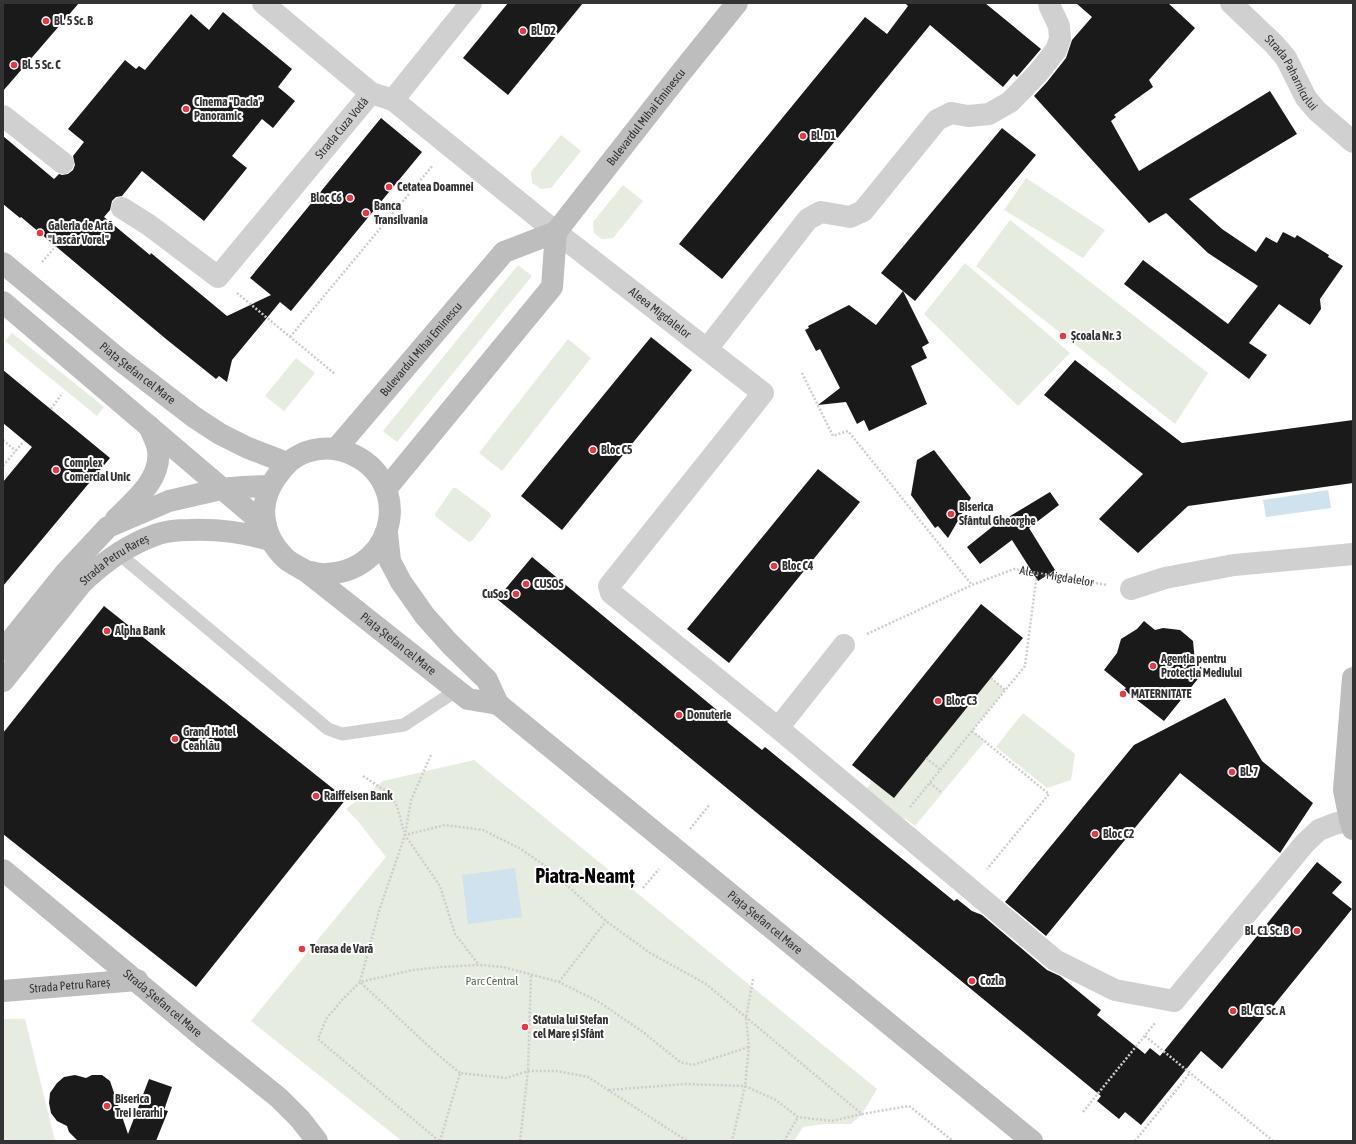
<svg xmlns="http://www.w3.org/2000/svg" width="1356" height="1144" font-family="'Asap Condensed',sans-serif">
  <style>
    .green { fill: #e6ecdf }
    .water { fill: #cfe2ee }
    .building { fill: #1a1a1a }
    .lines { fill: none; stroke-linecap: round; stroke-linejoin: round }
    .path { stroke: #cdcdcd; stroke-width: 2.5; stroke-dasharray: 2 2; stroke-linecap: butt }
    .lane { stroke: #d0d0d0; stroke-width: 13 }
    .street { stroke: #d0d0d0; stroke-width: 22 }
    .secondary { stroke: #bdbdbd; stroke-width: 22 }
    .poi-dot { fill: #e63946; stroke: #fff; stroke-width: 1.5 }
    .labels { text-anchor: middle; stroke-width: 4; stroke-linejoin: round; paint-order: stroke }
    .poi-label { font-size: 12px; font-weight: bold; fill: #333; stroke: #fff; text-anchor: start }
    .street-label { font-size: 12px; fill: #333; stroke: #fff }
    .park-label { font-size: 12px; fill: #56703f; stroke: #fff }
    .town-label { font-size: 20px; font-weight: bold; fill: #000; stroke: #fff }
  </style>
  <rect width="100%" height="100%" fill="#fff"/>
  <g class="green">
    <path d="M561,135L581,151L551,188L541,189L532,183L531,172Z"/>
    <path d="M1026,178L1105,230L1083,258L1004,210Z"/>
    <path d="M623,185L643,201L613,238L602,239L594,233L593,222Z"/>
    <path d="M1010,220L1208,373L1175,424L976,266Z"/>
    <path d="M965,263L1070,353L1018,406L924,314Z"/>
    <path d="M518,265L532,276L397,442L383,431Z"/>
    <path d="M12,333L104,407L97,416L5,341Z"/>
    <path d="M568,339L591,358L502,471L479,453Z"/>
    <path d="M296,358L315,373L284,411L265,396Z"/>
    <path d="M453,488H456L490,513L491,516L472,541L469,542L436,517L435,514Z"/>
    <path d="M991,678L1005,690L972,731L985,741L915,826L906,819L901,818L866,789L873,781L894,797Z"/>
    <path d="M1023,713L1075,754L1071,780L1047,788L996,747Z"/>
    <path d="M474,760L877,1089L862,1114L851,1124H825L803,1127L794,1141H402L251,1021L386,857L357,820L346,809L383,781Z"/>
    <path d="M3,1019H25L55,1141H3Z"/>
  </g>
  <g class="water">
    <path d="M1328,490L1331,508L1266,517L1263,500Z"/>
    <path d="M515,868L522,917L468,924L462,875Z"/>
  </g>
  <g class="building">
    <path d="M3,3H79L3,91Z"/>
    <path d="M508,3H583L508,95L463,58Z"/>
    <path d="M905,3H985L1041,49L1017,77L1014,74L1003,87L930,25L722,279L679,244L865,17L887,34L908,6Z"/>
    <path d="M1076,3H1168L1195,28L1149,80L1153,87L1114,115L1116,117L1111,121L1139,171L1270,91L1297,134L1189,199L1222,229L1256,252L1266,237L1277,243L1283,232L1295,238L1297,235L1329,255L1328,257L1343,266L1320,299L1321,309L1310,325L1279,304L1249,343L1267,355L1249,379L1124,284L1143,260L1228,324L1258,286L1208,253L1166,213L1149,223L1034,96L1047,82L1066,58L1072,40L1092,17Z"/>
    <path d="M223,12L292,69L278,87L295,101L273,128L262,119L232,156L247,168L204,221L142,171L122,196L116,197L112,201L110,210L104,217L150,255L151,253L227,316L271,295L250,278L381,118L422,152L291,311L280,302L232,360L227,382L219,376L216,379L166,339L21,217L20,218L3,204V136L54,179L59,174L62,175L68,174L73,170L75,165L73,156L84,142L68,129L125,60L136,69L139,66L145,70L191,14L209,30Z"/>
    <path d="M1002,128L1036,155L915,301L881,273Z"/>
    <path d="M903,291L929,343L922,347L927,358L911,366L927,404L869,431L864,420L857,424L846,402L818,405L840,388L820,349L816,351L805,330L809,328L808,326L849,305L876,325Z"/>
    <path d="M651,337L692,370L562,530L521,496Z"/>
    <path d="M1075,360L1182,443L1353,420V483L1188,506L1138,553L1099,519L1143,474L1044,395Z"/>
    <path d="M3,370L110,458L3,586V482L32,447L3,423Z"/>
    <path d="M934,450L971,498L948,538L938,526L935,528L911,495L917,460Z"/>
    <path d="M818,469L860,502L729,663L687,629Z"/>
    <path d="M1050,492L1059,505L1029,528L1055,570L1038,581L1012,540L980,564L967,547L992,527Z"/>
    <path d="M532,557L729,720L727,722L762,750L765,747L954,901L957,899L972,911L982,915L1047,970L1060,976L1101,1010L1097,1015L1145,1054L1150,1048L1160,1056L1317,862L1342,882L1332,893L1352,909L1222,1069L1201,1051L1141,1125L1125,1112L1119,1119L1097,1101L1101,1096L497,599Z"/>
    <path d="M981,604L1023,638L894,798L852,765Z"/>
    <path d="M104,606L346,799L196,987L3,834V733Z"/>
    <path d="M1144,621L1155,630L1163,628L1180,630L1193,641L1195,662L1205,670L1164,721L1124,690L1126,688L1104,670L1117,653L1121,639L1137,629Z"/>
    <path d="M1225,698L1262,761L1313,803L1280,853L1180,773L1046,936L1005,902L1134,745Z"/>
    <path d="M75,1075L86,1078L92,1075H102L110,1081L128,1134L149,1079L172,1087L164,1110L168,1111L156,1141H78L69,1132L67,1126L57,1121L51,1113L49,1103L50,1093L57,1083L64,1077Z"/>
  </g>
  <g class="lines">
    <g class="path">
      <path d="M42,262L56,246"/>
      <path d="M237,293L335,374"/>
      <path d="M290,337L433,165"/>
      <path id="s1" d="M802,373L833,436L848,431L972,585L1014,569L1107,585"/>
      <path d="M51,409L61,395"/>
      <path d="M3,440L16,451"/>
      <path d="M3,466L24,441"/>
      <path d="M867,634L972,585"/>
      <path d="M991,678L1005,690"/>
      <path d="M972,731L1049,794L987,869"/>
      <path d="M431,755L411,800L405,835L440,886L455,934L479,965"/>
      <path d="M926,758L941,770"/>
      <path d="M363,776L387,792L397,806L404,832"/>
      <path d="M930,783L942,793"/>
      <path d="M910,807L1025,666L1037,573"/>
      <path d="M690,829L710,804"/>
      <path d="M643,888L659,869"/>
      <path d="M753,979L746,1018L749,1047L745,1086L776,1100L798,1117L832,1121L862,1114"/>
      <path d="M559,982L606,921"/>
      <path d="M1145,1036L1273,1141"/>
      <path d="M460,1073L436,1053L360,982L379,911L405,835L445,825L483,830L521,849L548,868L606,921L650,953L706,984L862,1114L909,1106L953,1141"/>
      <path d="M609,1090L685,1084L745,1086L732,1141"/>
      <path d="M1083,1112L1155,1023"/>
      <path d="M439,1141L318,1039L326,1019L343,999L360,982L413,970L441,967L479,965L503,967L559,982L599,1002L643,1032L680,1062L693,1065L749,1047"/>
      <path d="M440,1141L460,1073L506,1078L528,1071H557L588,1077L687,1141"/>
      <path d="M520,1141L528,1071L531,975"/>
      <path d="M784,1141L798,1117"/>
      <path d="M1135,1141L1190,1073"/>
    </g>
    <path class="lane" d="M119,554L328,729L342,734L404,725L457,690"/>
    <g class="street">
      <path d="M263,3L371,93"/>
      <path id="s2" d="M1231,3L1274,44L1286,58L1306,98L1317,111L1353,142"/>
      <path d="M393,100L471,3"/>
      <path d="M3,116L63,163"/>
      <path id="s3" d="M122,208L149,225L218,277L371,93L393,100L556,232L763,393L609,586L611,593L778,728L1055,960L1115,990L1174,1001L1305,843L1319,830L1334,824L1350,820"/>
      <path d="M707,349L808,219L821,212L850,217L863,211L937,120L951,113L968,116L989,114L1010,102L1038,73L1056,50L1060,39L1059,26L1050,7L1049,3"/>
      <path d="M1131,589L1165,578L1234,565L1353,554"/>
      <path d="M778,728L844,645"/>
    </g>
    <g class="secondary">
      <path id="s4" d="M556,232L679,75L737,3"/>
      <path id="s5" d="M3,263L120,360L194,417L220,434L248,448L287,463"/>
      <path d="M3,302L266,526"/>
      <path id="s6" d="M336,449L504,252L556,232"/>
      <path d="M386,489L552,287L556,232"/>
      <path d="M116,519C134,501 162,479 158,450C157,442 152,434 149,426"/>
      <path id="s7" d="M387,533L390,561L401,582L425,616L450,644L487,680L498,704L1032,1141"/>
      <path id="s8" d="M306,571C312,572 320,575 326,574C401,570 414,473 343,451C328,446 309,449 296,457C287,462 283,468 277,476C257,503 261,535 285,558C290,563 299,567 306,571L468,699L498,704"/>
      <path d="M3,650L66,572L108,527L169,501L221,489L243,487L269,486"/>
      <path d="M1353,678L1344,790L1350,820L1353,829"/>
      <path id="s9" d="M3,681L81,584C103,562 129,544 158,534C168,531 179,530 189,530C220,529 240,532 271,540"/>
      <path id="s10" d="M3,870L202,1036L279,1098L300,1119L317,1141"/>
      <path id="s11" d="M3,991L137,980"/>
    </g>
  </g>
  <g class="poi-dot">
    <circle cx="46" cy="21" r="4"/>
    <circle cx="523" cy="31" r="4"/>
    <circle cx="14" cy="65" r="4"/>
    <circle cx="186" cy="109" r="4"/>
    <circle cx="803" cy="136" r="4"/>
    <circle cx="389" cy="187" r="4"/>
    <circle cx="350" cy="198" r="4"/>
    <circle cx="366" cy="213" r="4"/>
    <circle cx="40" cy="233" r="4"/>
    <circle cx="1063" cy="336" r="4"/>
    <circle cx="593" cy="450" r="4"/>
    <circle cx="56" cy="470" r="4"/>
    <circle cx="951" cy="514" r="4"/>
    <circle cx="774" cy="566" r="4"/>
    <circle cx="526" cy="584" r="4"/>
    <circle cx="516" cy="594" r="4"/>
    <circle cx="107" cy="631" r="4"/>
    <circle cx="1153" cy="666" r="4"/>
    <circle cx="1123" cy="694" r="4"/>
    <circle cx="938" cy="701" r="4"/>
    <circle cx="679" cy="715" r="4"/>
    <circle cx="175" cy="739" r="4"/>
    <circle cx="1232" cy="772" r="4"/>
    <circle cx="316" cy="796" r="4"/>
    <circle cx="1095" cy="834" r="4"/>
    <circle cx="1297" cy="931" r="4"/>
    <circle cx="302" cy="949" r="4"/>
    <circle cx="972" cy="981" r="4"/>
    <circle cx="1233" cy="1011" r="4"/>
    <circle cx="525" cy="1027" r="4"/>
    <circle cx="107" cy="1106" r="4"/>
  </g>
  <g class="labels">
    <g class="poi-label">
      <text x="54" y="25">Bl. 5 Sc. B</text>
      <text x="531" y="35">Bl. D2</text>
      <text x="22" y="69">Bl. 5 Sc. C</text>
      <text x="194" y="106">Cinema "Dacia"<tspan x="194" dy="14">Panoramic</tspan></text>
      <text x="811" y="140">Bl. D1</text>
      <text x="397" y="191">Cetatea Doamnei</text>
      <text x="342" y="202" text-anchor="end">Bloc C6</text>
      <text x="374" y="210">Banca<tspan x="374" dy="14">Transilvania</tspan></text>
      <text x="48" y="230">Galeria de Artă<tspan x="48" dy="14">"Lascăr Vorel"</tspan></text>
      <text x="1071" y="340">Școala Nr. 3</text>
      <text x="601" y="454">Bloc C5</text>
      <text x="64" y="467">Complex<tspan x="64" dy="14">Comercial Unic</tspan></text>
      <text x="959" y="511">Biserica<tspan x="959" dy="14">Sfântul Gheorghe</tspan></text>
      <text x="782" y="570">Bloc C4</text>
      <text x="534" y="588">CUSOS</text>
      <text x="508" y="598" text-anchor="end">CuSos</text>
      <text x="115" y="635">Alpha Bank</text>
      <text x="1161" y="663">Agenția pentru<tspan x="1161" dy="14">Protecția Mediului</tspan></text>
      <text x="1131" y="698">MATERNITATE</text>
      <text x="946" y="705">Bloc C3</text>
      <text x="687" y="719">Donuterie</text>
      <text x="183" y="736">Grand Hotel<tspan x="183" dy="14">Ceahlău</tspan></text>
      <text x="1240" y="776">Bl. 7</text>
      <text x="324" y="800">Raiffeisen Bank</text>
      <text x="1103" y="838">Bloc C2</text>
      <text x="1289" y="935" text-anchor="end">Bl. C1 Sc. B</text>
      <text x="310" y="953">Terasa de Vară</text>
      <text x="980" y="985">Cozla</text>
      <text x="1241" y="1015">Bl. C1 Sc. A</text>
      <text x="533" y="1024">Statuia lui Stefan<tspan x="533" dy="14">cel Mare și Sfânt</tspan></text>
      <text x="115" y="1103">Biserica<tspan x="115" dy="14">Trei Ierarhi</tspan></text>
    </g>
    <g class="street-label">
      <text dy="4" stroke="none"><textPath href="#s2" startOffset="93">Strada Paharnicului</textPath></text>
      <text dy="4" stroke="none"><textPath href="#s4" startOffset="146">Bulevardul Mihai Eminescu</textPath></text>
      <text dy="4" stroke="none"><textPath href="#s3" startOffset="312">Strada Cuza Vodă</textPath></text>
      <text dy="4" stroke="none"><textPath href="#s3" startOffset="722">Aleea Migdalelor</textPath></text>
      <text dy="4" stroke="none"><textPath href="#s6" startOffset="131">Bulevardul Mihai Eminescu</textPath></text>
      <text dy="4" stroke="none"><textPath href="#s5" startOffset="174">Piața Ștefan cel Mare</textPath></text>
      <text dy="4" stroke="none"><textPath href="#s9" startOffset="166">Strada Petru Rareș</textPath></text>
      <text dy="4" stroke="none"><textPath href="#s1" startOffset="372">Aleea Migdalelor</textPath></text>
      <text dy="4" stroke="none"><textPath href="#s8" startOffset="510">Piața Ștefan cel Mare</textPath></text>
      <text dy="4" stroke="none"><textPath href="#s7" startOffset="554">Piața Ștefan cel Mare</textPath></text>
      <text dy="4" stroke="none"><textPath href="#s11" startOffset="67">Strada Petru Rareș</textPath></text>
      <text dy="4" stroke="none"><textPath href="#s10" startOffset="208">Strada Ștefan cel Mare</textPath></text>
    </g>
    <g class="park-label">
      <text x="492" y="985">Parc Central</text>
    </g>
    <g class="town-label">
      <text x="585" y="883">Piatra-Neamț</text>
    </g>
  </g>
  <rect width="1356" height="1144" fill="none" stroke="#333333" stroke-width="8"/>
</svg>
